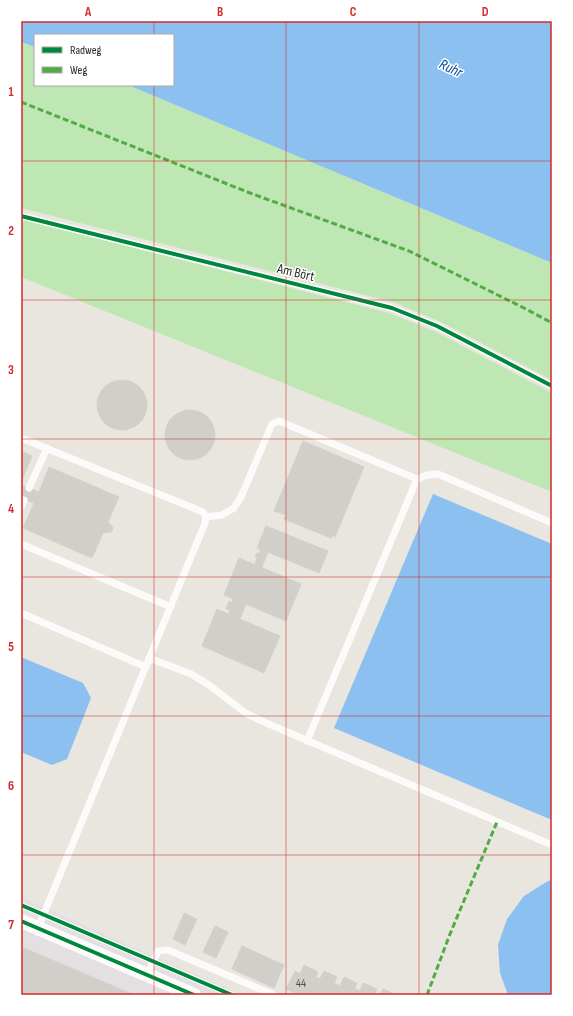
<svg xmlns="http://www.w3.org/2000/svg" width="573" height="1016" font-family="'Sofia Sans Condensed',sans-serif">
  <style>
    .industrial { fill: #e4e0e1 }
    .green { fill: #bee7b4 }
    .water { fill: #8bc0f0 }
    .building { fill: #d1cfc9; stroke: #d3d1ca }
    .lines { fill: none; stroke-linecap: round; stroke-linejoin: round }
    .service { stroke: #fcfbfa; stroke-width: 7 }
    .minor { stroke: #fcfbfa; stroke-width: 14 }
    .quiet { stroke: #53ab44; stroke-width: 3; stroke-dasharray: 6 3; stroke-linecap: butt }
    .cycleway-casing { stroke: #fff; stroke-width: 6 }
    .cycleway { stroke: #00873e; stroke-width: 4 }
    .grid { fill: none; stroke: #d62828; stroke-width: 1; stroke-opacity: 0.55 }
    .labels { text-anchor: middle; stroke-width: 3; stroke-linejoin: round; paint-order: stroke }
    .number-label { font-size: 12px; fill: #545352 }
    .street-label { font-size: 14px; fill: #292929; stroke: #fff }
    .water-label { font-size: 15px; font-style: italic; fill: #0348a4; stroke: #fff }
    .neatline { fill: none; stroke: #d62828; stroke-width: 1.5 }
    .grid-label { font-size: 13px; text-anchor: middle; font-weight: bold; fill: #d62828 }
  </style>
  <rect width="100%" height="100%" fill="#e8e6de"/>
  <path class="industrial" d="M21,897L242,995H21Z"/>
  <g class="green">
    <path d="M21,42L35,47V85H128L552,263V380L439,321L393,302L21,208Z"/>
    <path d="M21,219L389,313L434,331L552,393V492L21,277Z"/>
  </g>
  <g class="water">
    <path d="M21,21H552V263L128,85H173V35H35V47L21,42Z"/>
    <path d="M433,494L552,544V820L334,728Z"/>
    <path d="M21,657L83,683L91,698L67,759L52,765L21,752Z"/>
    <path d="M552,880V995H508L500,973L498,945L507,919L524,896L548,881Z"/>
  </g>
  <g class="building">
    <circle cx="122" cy="405" r="25"/>
    <circle cx="190" cy="435" r="25"/>
    <path d="M303,441L364,467L335,537L332,535L331,538L284,519L286,515L274,511Z"/>
    <path d="M21,451L32,456L21,483Z"/>
    <path d="M49,467L119,497L108,522L112,526L113,529L111,532L103,533L92,558L23,528L34,503L21,498V485L39,492Z"/>
    <path d="M266,526L328,551L319,573L268,552L262,567L255,564L257,558L255,557L257,553L259,554L261,550L257,548Z"/>
    <path d="M239,558L301,584L286,621L224,595Z"/>
    <path d="M233,599L246,604L240,619L280,636L264,673L202,646L217,609L228,614L230,610L226,609L229,601L232,603Z"/>
    <path d="M184,913L197,919L185,945L173,939Z"/>
    <path d="M215,926L228,932L216,958L203,952Z"/>
    <path d="M242,946L284,965L274,988L232,969Z"/>
    <path d="M21,947L64,965L51,995H21Z"/>
    <path d="M64,965L134,995H51Z"/>
    <path d="M304,965L318,972L307,995L302,993L301,995H299L286,989L295,971L300,974Z"/>
    <path d="M324,971L337,977L329,995H307L315,977L320,979Z"/>
    <path d="M344,977L357,983L352,995H329L334,983L340,986Z"/>
    <path d="M363,983L377,989L374,995H352L355,989L360,991Z"/>
    <path d="M383,989L397,995H380Z"/>
  </g>
  <g class="lines">
    <g class="service">
      <path d="M21,216L392,308L437,326L552,386"/>
      <path d="M21,438L203,512L206,517L205,523L38,928"/>
      <path d="M29,488L47,448"/>
      <path d="M21,507L24,500"/>
      <path d="M206,517L222,515L234,508L241,497L272,424L279,421L417,479"/>
      <path d="M21,544L171,607"/>
      <path d="M21,613L146,667"/>
      <path d="M149,658L191,674L209,685L247,714L264,722L552,845"/>
      <path d="M307,741L417,479L427,475L438,474L552,523"/>
      <path d="M147,975L158,951L168,950L274,995"/>
    </g>
    <path class="minor" d="M21,921L194,995"/>
    <g class="quiet">
      <path d="M21,102L250,193L409,251L524,308L552,323"/>
      <path d="M427,995L450,934L497,822"/>
    </g>
    <g class="cycleway-casing">
      <g id="cycleway">
        <path d="M21,216L392,308L437,326L552,386"/>
        <path d="M21,905L232,995"/>
        <path d="M21,921L194,995"/>
      </g>
    </g>
    <use href="#cycleway" class="cycleway"/>
  </g>
  <path class="grid" d="M154,21V35M286,21V995M419,21V995M154,85V995M21,161H552M21,300H552M21,439H552M21,577H552M21,716H552M21,855H552"/>
  <g class="labels">
    <g class="number-label">
      <text x="301" y="987">44</text>
    </g>
    <g class="street-label">
      <text transform="translate(296 272) rotate(13)" y="5">Am Bört</text>
    </g>
    <g class="water-label">
      <text transform="translate(451 68) rotate(25)" y="5">Ruhr</text>
    </g>
  </g>
  <rect width="573" height="1016" fill="none" stroke="#ffffff" stroke-width="44"/>
  <rect x="34" y="34" width="140" height="52" fill="#ffffff" stroke="#a9a9a9"/>
  <rect x="42" y="47" width="20" height="6" fill="#00873e" stroke="#a9a9a9"/>
  <text x="70" y="54" font-size="12" fill="#292929">Radweg</text>
  <rect x="42" y="67" width="20" height="6" fill="#53ab44" stroke="#a9a9a9"/>
  <text x="70" y="74" font-size="12" fill="#292929">Weg</text>
  <rect x="22" y="22" width="529" height="972" class="neatline"/>
  <g class="grid-label">
    <text x="88" y="16">A</text>
    <text x="220" y="16">B</text>
    <text x="353" y="16">C</text>
    <text x="485" y="16">D</text>
    <text x="11" y="96">1</text>
    <text x="11" y="235">2</text>
    <text x="11" y="374">3</text>
    <text x="11" y="513">4</text>
    <text x="11" y="651">5</text>
    <text x="11" y="790">6</text>
    <text x="11" y="929">7</text>
  </g>
</svg>
